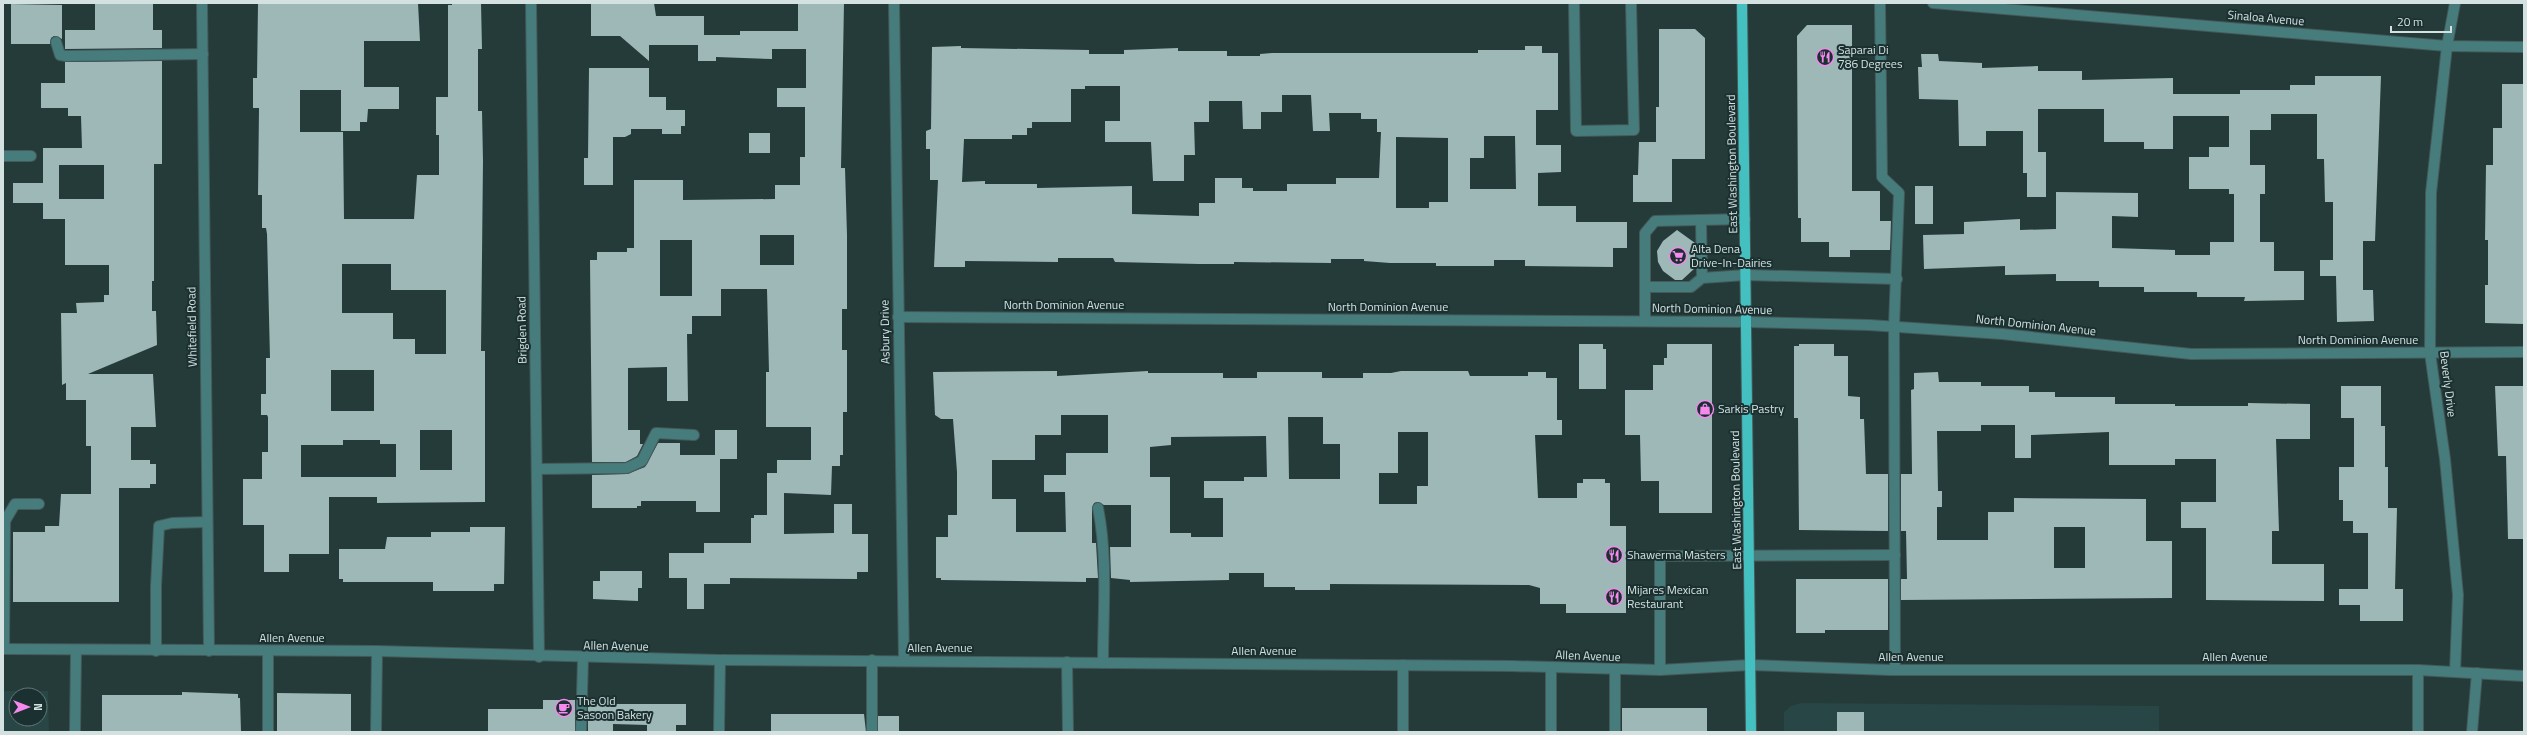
<svg xmlns="http://www.w3.org/2000/svg" width="2527" height="735" font-family="'Titillium Web',sans-serif">
  <style>
    .built { fill: #274645; fill-rule: evenodd }
    .building { fill: #9eb7b7; fill-rule: evenodd }
    .lines { fill: none; stroke-linecap: round; stroke-linejoin: round }
    .minor-casing { stroke: #445958; stroke-width: 12 }
    .major-casing { stroke: #445958; stroke-width: 12 }
    .minor { stroke: #477c7c; stroke-width: 10 }
    .major { stroke: #44c0c1; stroke-width: 10 }
    .labels { text-anchor: middle; stroke-width: 4; stroke-linejoin: round; paint-order: stroke }
    .street-label { font-size: 12px; fill: #d4e1e1; stroke: #1b3030 }
    .poi-label { font-size: 12px; fill: #d4e1e1; stroke: #1b3030; text-anchor: start }
  </style>
  <rect width="100%" height="100%" fill="#253b3a"/>
  <g class="built">
    <path d="M3,691H48L49,732H3ZM16,695H40V719H16Z"/>
    <path d="M1801,703L2159,706V732H1784V712L1791,706Z"/>
  </g>
  <g class="building">
    <path d="M95,3H153V30H162V48L65,49V30H95Z"/>
    <path d="M258,3H418L420,41H364V87H399V109H368L367,122H360V131H341V90H300V132H343L344,219H414L417,175H439V135H436V97H448V5H452V3H481L482,49H478V111H482L483,161L481,351H485V502L377,503V497H329V554H289V572H264V525H243V479H262V452H268V417L267,415H261V394H266V358H270L267,234L266,228H262V195H258L259,108H253V78H257ZM342,264H391V290H446V354H415V339H393V313H342ZM331,370H374V411H331ZM420,430H452V470H420ZM343,440H380V444H396V477H301V445H343Z"/>
    <path d="M591,3H654L656,16H704V35H740V31H798V3H844L841,168H845L847,235V309H842V350H847V412H843V455H840V466H832L831,495L784,493V534L834,533V504H852V534H868V572H857V579L730,578V584H704V609H687V578H669V553H704V543H751V518H754V515H767V473H777V460H811V427H766V372H769L767,289H721V316H692V334H687L688,401H667V367L628,368V430H640V444H643L637,456L626,462H592L590,260H597V252H627V248H634V180H683V200L775,199V185H800V157H805V107H777V88H806V49H772V59L716,57V61H698V45H649V61L620,36H591ZM760,235H794V265H760ZM660,240H692V296H660Z"/>
    <path d="M11,4L62,5V39L54,36L51,38L50,44H11Z"/>
    <path d="M1807,25H1852V191H1880V221H1891L1890,250H1850V257H1829V242H1801V218H1798L1797,36Z"/>
    <path d="M1659,29H1695L1705,38V159H1672V202H1633V175H1638L1639,142H1656V107H1659Z"/>
    <path d="M961,46V48L1089,50V54H1124V50L1178,48V51H1227V56H1260V54L1272,53H1478V50H1525V46H1542V53H1558V110H1536V145H1561V172L1538,173V206H1576V222H1627V248H1613V267L1525,266V260H1494V266H1436V263H1390L1364,261V259H1331V263L1234,262V264H1199L1115,262L1113,258H1058V262L965,261V267H934L938,180H930V149H926V131L931,129L932,47ZM1085,86H1120V121H1105V142H1151L1153,181H1184V155H1195L1194,122H1209V101H1242L1243,129H1261V112H1282V95H1311L1313,131H1330L1329,113H1361V119H1377V132H1381L1379,178H1336V184H1287V191H1253V188H1242V178H1215V203H1199V216L1132,214V186L1037,188V184H985V181L962,182L964,139H1012V135H1027V128H1032V122H1071V89H1085ZM1484,136H1515L1516,189H1470V158H1484ZM1396,137L1448,138V202H1429V208H1396Z"/>
    <path d="M1921,54H1938L1939,61L1982,63V68L2038,66V71H2082V80L2173,78V94H2240V90H2290V85H2315V76H2381L2375,241H2363V290H2373L2374,321L2337,322L2336,276H2320V260H2333V202H2325L2324,159H2317V114H2271V130H2250V165H2265V194H2260V242H2274V271H2304V300L2244,301L2245,297H2197V292H2144V287H2099V281H2056V274L2005,275V266L1924,269L1923,235L1964,234V222L2020,219V230L2056,229V192L2138,193V217L2112,216V248L2175,250V255H2210V242H2234V194H2229V189H2189V157H2209V147H2229V116H2173V149H2144V142H2104V109H2038V152H2046V197H2027V173H2023V131H1986V146H1959L1958,100L1919,99L1918,67H1922Z"/>
    <path d="M162,61V164H154V281H152V311H156L157,345L88,374H153L156,427H131V460H150V464H156V484H150V488H119V602H13V532H45V526H59L61,494H91V446H86V400H66V383L62,385L61,313H77L76,303L104,302V295H109V265H65V219H43V203H13V183H43V148H82L81,116H68V108H41V83H65V62ZM59,165H104V199H59Z"/>
    <path d="M589,68H649V97H666V110H685V126H681V134H662V129H631V134L625,137H613V185H584V158H588Z"/>
    <path d="M2502,84H2524V324L2485,323V285H2488V240H2485L2486,165H2493V128H2502Z"/>
    <rect x="749" y="133" width="21" height="20"/>
    <rect x="1915" y="186" width="18" height="38"/>
    <path d="M1677,230L1695,243V268L1682,280H1675L1663,271L1658,262L1657,251L1663,241Z"/>
    <path d="M1579,344H1603V349H1606V389H1579Z"/>
    <path d="M1667,344H1712V513H1659V481H1641L1640,435H1625V390H1653V365H1664V358H1667Z"/>
    <path d="M1799,344H1834V356H1848V396L1860,397V419H1864L1866,474H1888V531L1799,530L1798,418H1794V346H1799Z"/>
    <path d="M1057,371V376L1148,371V373H1223V378H1257V372H1322V378H1363V373H1391L1401,371H1468L1470,376H1528V372H1546V378H1557V420H1562V435H1535L1538,498H1577V483H1583V479H1605V483H1610V526H1626V613H1566V604H1540V588L1529,585L1330,584V590H1295V587H1264V573H1229V580L1130,582V580L1111,578L1110,547H1131V505H1104L1097,502L1094,503L1092,509V543H1096L1098,578H1086V582L941,580V578H936V537H948V515H957V472L953,419H941L935,415L933,372ZM1061,415H1108V453H1066V475H1044V492H1065L1066,532H1016V499H992V460H1035V435H1061ZM1288,417H1323V444H1340V479H1289ZM1398,432H1428V486H1417V504H1379V473H1398ZM1266,436L1267,477H1244V481H1204V498H1223V537H1191V533H1170V477H1150V447L1171,445V437Z"/>
    <path d="M1938,372L1939,382H1981V386H2029V392H2055V397H2115V404H2175V406H2248V403L2310,404V439H2276L2279,531H2272V564H2324V601L2206,600V528H2181V502H2216V459H2175V465H2109V432L2031,435V458H2015V425H1981V431H1937L1938,491H1942V507H1937V540H1988V512H2014V498L2146,499V541H2172V598L1901,600V579H1907L1906,531H1901V474H1912L1911,390L1914,389V373ZM2054,527H2085V568H2054Z"/>
    <path d="M2341,386H2381V426H2385V467H2388V508H2397L2395,589H2403V621H2360V605H2339V589H2368V533H2353V521H2343V500H2339V467H2354V418H2341Z"/>
    <path d="M2495,386H2524V539H2508L2506,456H2498Z"/>
    <path d="M715,430H737V459H720V512H696V501H641V506H637V508H592V475L627,474L645,467L658,443H680V455H715Z"/>
    <path d="M470,527H505L504,584H494V591H433V582H343V579H339V549H385L387,537H431V532H470Z"/>
    <path d="M600,571H642V588H638V601L593,599V581H600Z"/>
    <path d="M1796,579H1888V630H1825V633H1796Z"/>
    <path d="M182,692L238,694V698H240L241,732H102V695H182Z"/>
    <path d="M277,693L351,694V732H277Z"/>
    <path d="M543,700H575V732H488V709H543Z"/>
    <path d="M588,704H686V725H676V732H647V725L613,724V732H588Z"/>
    <rect x="1622" y="708" width="85" height="24"/>
    <rect x="1837" y="712" width="27" height="20"/>
    <path d="M771,714H864L866,732H771Z"/>
    <rect x="878" y="716" width="21" height="16"/>
  </g>
  <g class="lines">
    <g class="minor-casing">
      <g id="minor">
        <path d="M202,3L209,651"/>
        <path d="M531,3L539,657"/>
        <path d="M894,3L904,661"/>
        <path d="M1574,3L1576,131L1634,130L1631,3"/>
        <path d="M1880,3L1882,177L1899,193L1894,326L1895,670"/>
        <path d="M1933,3L2447,46L2524,47"/>
        <path d="M2455,3L2447,46L2431,193L2430,353L2445,459L2458,595L2455,672"/>
        <path d="M56,42L60,55L66,56L203,54"/>
        <path d="M3,156H31"/>
        <path d="M1701,220L1702,278"/>
        <path d="M1645,287H1691L1702,278L1746,275L1897,279"/>
        <path d="M898,317L1747,322L1869,325L2002,334L2191,354L2524,352"/>
        <path d="M1645,321V233L1655,221L1745,219"/>
        <path d="M537,469L627,468L642,461L656,433L694,435"/>
        <path d="M1098,508C1108,558 1103,612 1103,663"/>
        <path d="M3,649L377,651L720,660L1512,666L1660,670L1750,665L1890,670H2418L2524,676"/>
        <path d="M4,649L5,521L15,504H39"/>
        <path d="M156,651V586L159,526L172,523L207,522"/>
        <path d="M268,651V732"/>
        <path d="M1067,662L1068,732"/>
        <path d="M1551,667V732"/>
        <path d="M1660,670V556L1895,555"/>
        <path d="M75,732L76,650"/>
        <path d="M376,732L377,651"/>
        <path d="M581,732L583,658"/>
        <path d="M719,732L720,660"/>
        <path d="M872,732V660"/>
        <path d="M1403,732V665"/>
        <path d="M1615,732V670"/>
        <path d="M2418,732V670"/>
        <path d="M2472,732L2477,673"/>
      </g>
    </g>
    <g class="major-casing">
      <path id="major" d="M1742,3L1751,732"/>
    </g>
    <use href="#minor" class="minor"/>
    <use href="#major" class="major"/>
  </g>
  <defs>
    <g id="restaurant-ring" transform="scale(0.9)"><circle r="9.5" fill="#1b3030" stroke="#f589ee" stroke-width="1.5"/><path d="M-5-6h1v4h1v-4h1v4h1v-4h1v5L-1.5 .5V6h-2V.5L-5-1ZM5-6V6H3V1.5H1.5Q1.5-4 5-6Z" fill="#f589ee"/></g>
    <g id="supermarket-ring" transform="scale(0.9)"><circle r="9.5" fill="#1b3030" stroke="#f589ee" stroke-width="1.5"/><path d="M-6-5.5h2.5l.6 2H6L4.5 2H-2.5L-4.4-4H-6ZM-1.5 3.2a1.3 1.3 0 1 0 .1 0ZM3 3.2a1.3 1.3 0 1 0 .1 0Z" fill="#f589ee"/></g>
    <g id="shop-ring" transform="scale(0.9)"><circle r="9.5" fill="#1b3030" stroke="#f589ee" stroke-width="1.5"/><path d="M-5-2.5h2.3a2.7 3.5 0 0 1 5.4 0H5L5.5 6h-11ZM-1.5-2.5h3a1.5 2.3 0 0 0-3 0Z" fill="#f589ee"/></g>
    <g id="cafe-ring" transform="scale(0.9)"><circle r="9.5" fill="#1b3030" stroke="#f589ee" stroke-width="1.5"/><path d="M-5.5-4.5H6V0H3Q3 3.5 0 3.5H-2.5Q-5.5 3.5-5.5 0ZM3-3.2v2h1.7v-2ZM-6 4.5H4V6H-6Z" fill="#f589ee"/></g>
  </defs>
  <g fill-rule="evenodd">
    <use href="#restaurant-ring" x="1825" y="57"/>
    <use href="#supermarket-ring" x="1678" y="256"/>
    <use href="#shop-ring" x="1705" y="409"/>
    <use href="#restaurant-ring" x="1614" y="555"/>
    <use href="#restaurant-ring" x="1614" y="597"/>
    <use href="#cafe-ring" x="564" y="708"/>
  </g>
  <g class="labels">
    <g class="street-label">
      <text transform="translate(2266 18) rotate(5)" y="4">Sinaloa Avenue</text>
      <text transform="translate(1732 164) rotate(-91)" y="4">East Washington Boulevard</text>
      <text x="1064" y="309">North Dominion Avenue</text>
      <text x="1388" y="311">North Dominion Avenue</text>
      <text transform="translate(1712 309) rotate(1)" y="4">North Dominion Avenue</text>
      <text transform="translate(2036 325) rotate(6)" y="4">North Dominion Avenue</text>
      <text transform="translate(192 327) rotate(-91)" y="4">Whitefield Road</text>
      <text transform="translate(522 330) rotate(-91)" y="4">Brigden Road</text>
      <text transform="translate(885 332) rotate(-91)" y="4">Asbury Drive</text>
      <text x="2358" y="344">North Dominion Avenue</text>
      <text transform="translate(2448 384) rotate(83)" y="4">Beverly Drive</text>
      <text transform="translate(1736 500) rotate(-91)" y="4">East Washington Boulevard</text>
      <text x="292" y="642">Allen Avenue</text>
      <text transform="translate(616 646) rotate(1)" y="4">Allen Avenue</text>
      <text x="940" y="652">Allen Avenue</text>
      <text x="1264" y="655">Allen Avenue</text>
      <text transform="translate(1588 656) rotate(2)" y="4">Allen Avenue</text>
      <text x="1911" y="661">Allen Avenue</text>
      <text x="2235" y="661">Allen Avenue</text>
    </g>
    <g class="poi-label">
      <text x="1838" y="54">Saparai Di<tspan x="1838" dy="14">786 Degrees</tspan></text>
      <text x="1691" y="253">Alta Dena<tspan x="1691" dy="14">Drive-In-Dairies</tspan></text>
      <text x="1718" y="413">Sarkis Pastry</text>
      <text x="1627" y="559">Shawerma Masters</text>
      <text x="1627" y="594">Mijares Mexican<tspan x="1627" dy="14">Restaurant</tspan></text>
      <text x="577" y="705">The Old<tspan x="577" dy="14">Sasoon Bakery</tspan></text>
    </g>
  </g>
  <rect width="2527" height="735" fill="none" stroke="#d4e1e1" stroke-width="8"/>
  <g transform="translate(28 707) rotate(90)"><circle r="19" fill="#1b3030" stroke="#657777"/>
  <path d="M0-3L7 15L0 10L-7 15Z" fill="#f589ee"/>
  <text y="-6" font-size="11" font-weight="bold" text-anchor="middle" fill="#d4e1e1">N</text>
  </g>
  <path d="M2391 26v6h60v-6" fill="none" stroke="#d4e1e1" stroke-width="2"/>
  <text x="2397" y="26" font-size="12" fill="#d4e1e1" stroke="#1b3030" stroke-width="3" paint-order="stroke">20 m</text>
</svg>
